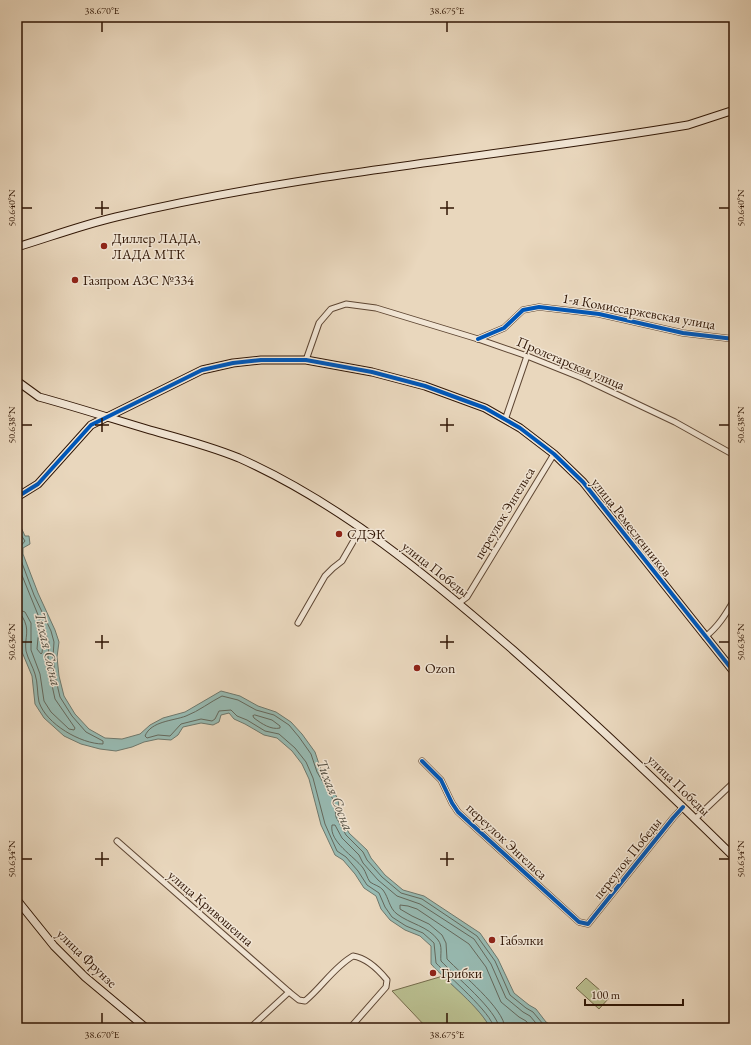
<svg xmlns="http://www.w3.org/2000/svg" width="751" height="1045" font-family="'EB Garamond',serif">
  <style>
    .green { fill: #b9be8f; stroke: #746a4a }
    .water { fill: #97bab2; stroke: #6e786d }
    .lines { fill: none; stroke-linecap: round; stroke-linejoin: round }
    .shore { stroke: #64685c; stroke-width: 1 }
    .street-casing { stroke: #5e4633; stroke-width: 7 }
    .secondary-casing { stroke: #301605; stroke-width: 9 }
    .street { stroke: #f1e5d4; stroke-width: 5 }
    .secondary { stroke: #f1e5d4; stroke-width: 7 }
    .cycleway-casing { stroke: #f1e5d4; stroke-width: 6 }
    .cycleway { stroke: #0057b8; stroke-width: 4 }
    .ticks { fill: none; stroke: #301605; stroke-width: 1.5 }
    .poi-dot { fill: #8f2418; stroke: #f1e5d4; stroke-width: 1.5 }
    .labels { text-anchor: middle; stroke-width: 3; stroke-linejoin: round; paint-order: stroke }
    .poi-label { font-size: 14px; fill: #301605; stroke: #f1e5d4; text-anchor: start }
    .street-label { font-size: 14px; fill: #301605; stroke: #f1e5d4 }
    .water-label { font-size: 15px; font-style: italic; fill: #544f42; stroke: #f1e5d4 }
    .neatline { fill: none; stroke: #301605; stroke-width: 1.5 }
    .ticks-label { font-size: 10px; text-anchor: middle; fill: #301605 }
  </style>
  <rect width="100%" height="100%" fill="#e9d7bd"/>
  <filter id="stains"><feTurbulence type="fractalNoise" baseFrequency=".005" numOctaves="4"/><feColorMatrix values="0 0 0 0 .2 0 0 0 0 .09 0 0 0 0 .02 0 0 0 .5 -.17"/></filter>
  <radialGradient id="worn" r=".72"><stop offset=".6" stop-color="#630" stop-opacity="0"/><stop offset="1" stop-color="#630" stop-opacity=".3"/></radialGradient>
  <g class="green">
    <path d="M443,976C457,990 483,1011 490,1028H427L392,991Z"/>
    <path d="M586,978L609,998L599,1009L576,988Z"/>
  </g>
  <path class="water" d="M17,517L20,520V525L25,536H29L30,544L23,548V554L38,593L55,630L59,642L57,657L59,676L64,696L75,714L89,729L105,738L122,739L140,734L150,725L163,718L185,712L221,691L240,696L258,706L276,712L291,722L302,734L315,752L321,770L338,799L340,816L349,833L367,850L371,858L385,875L403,890L424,896L480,933L498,959L514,993L529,1005L536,1009L546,1022L556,1028H490C481,1008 447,982 431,964V946L420,936L405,930L390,920L381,909L376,896L364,888L355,874L343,860L335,855L321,825L309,779L302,764L292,751L277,738L264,735L245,724L234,719L229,713L221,715L219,722L213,725L201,723L183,727L178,735L171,740L158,739L144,742L132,747L116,751L100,749L81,744L64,736L44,718L35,704L32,676L22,652V625L19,618L17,609Z"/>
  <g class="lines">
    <g class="shore">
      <path d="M17,529L25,541L20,547L19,555L34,595L51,631L54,642L53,657L55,676L60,697L72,716L86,732L103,741V744C81,744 46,724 39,702C37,693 38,683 35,674C33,667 28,659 26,651C24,637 31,631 22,616L17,614"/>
      <path d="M17,563L49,642L48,657L50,676L55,699L75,728L74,730L69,729L51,712L44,701L40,674L31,650V623L25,612L17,609"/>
      <path d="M40,636L43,643L42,653L41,654L37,649L38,638Z"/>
      <path d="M255,715L272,720L280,726V728C271,730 262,724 254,718L253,716Z"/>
      <path d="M494,1028C492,1013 448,976 436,963L434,943L423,933L406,926L392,917L385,907L379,893L367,885L358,871L346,857L337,851L325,824L313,778L306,762L295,748L279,734L265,731L247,720L237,716L231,710L219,711L215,719L212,721L201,719L181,724L170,736L158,735L147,738L145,736C151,721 173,721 186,716C199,711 210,702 222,696L238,700L256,710L274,715L289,725L299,737L311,754L317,772L334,801L336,817L346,835L363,852L367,860L382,877L401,893L422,899L477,936L495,961L510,995L526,1008L533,1012L543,1024L548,1028"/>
      <path d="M499,1028C498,1011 454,975 441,961C440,955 443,946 438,940C428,926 410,924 397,914C389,908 389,898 383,890C380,886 374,885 370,882C367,878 366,872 363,868C354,856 329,842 332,825H335L342,838L359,855L363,863L378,880L397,896L420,904L474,939L491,964L506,998L523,1012L530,1016L540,1028"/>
      <path d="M505,1028C504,1008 461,974 447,959L446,943L442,935L429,924L412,916L400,909V905L408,906L417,909L469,944L486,967L501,1002L519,1017L526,1021L532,1028"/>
    </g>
    <g class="street-casing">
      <g id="street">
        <path d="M478,339L504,328L523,310L539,307L599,314L683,333L734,339"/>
        <path d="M306,360L319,323L331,309L346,304L376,308L478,339L527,356L582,378L675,422L734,455"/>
        <path d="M505,420L527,356"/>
        <path d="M459,603L467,597L554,454"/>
        <path d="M298,623L325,576L333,568L342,561L361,528"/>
        <path d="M705,637C718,627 726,614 734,600"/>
        <path d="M422,761L441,780L452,803L458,812L579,922L588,924L673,818L683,807"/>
        <path d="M695,819L734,782"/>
        <path d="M117,841L289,992"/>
        <path d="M250,1028L289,992L299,1000L305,1001C322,987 334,967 353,956C367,958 378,969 387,980L386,987L350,1028"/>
      </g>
    </g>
    <g class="secondary-casing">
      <g id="secondary">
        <path d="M17,247C50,237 82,225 116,217C304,172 498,157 688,125L734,110"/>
        <path d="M17,381L39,397C76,407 113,419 150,430C179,438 210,446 239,458C342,504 429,577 513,650C589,717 662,786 734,857"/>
        <path d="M17,497L38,484L91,425L202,370L233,363L261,360H306L372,372L425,386L485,408L520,428L554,454L583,482L734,672"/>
        <path d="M17,900L54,946L85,977L146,1028"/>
      </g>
    </g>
    <use href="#street" class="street"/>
    <use href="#secondary" class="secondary"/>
    <g class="cycleway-casing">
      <g id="cycleway">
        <path d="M478,339L504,328L523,310L539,307L599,314L683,333L734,339"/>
        <path d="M17,497L38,484L91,425L202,370L233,363L261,360H306L372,372L425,386L485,408L520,428L554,454L583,482L734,672"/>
        <path d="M422,761L441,780L452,803L458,812L579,922L588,924L673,818L683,807"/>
      </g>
    </g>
    <use href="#cycleway" class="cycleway"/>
  </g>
  <path class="ticks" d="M102,22V32M447,22V32M102,201V215M447,201V215M22,208H32M95,208H109M440,208H454M719,208H729M102,418V432M447,418V432M22,425H32M95,425H109M440,425H454M719,425H729M102,635V649M447,635V649M22,642H32M95,642H109M440,642H454M719,642H729M102,852V866M447,852V866M22,859H32M95,859H109M440,859H454M719,859H729M102,1013V1023M447,1013V1023"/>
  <g class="poi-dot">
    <circle cx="104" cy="246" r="4"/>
    <circle cx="75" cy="280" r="4"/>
    <circle cx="339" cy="534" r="4"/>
    <circle cx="417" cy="668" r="4"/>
    <circle cx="492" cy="940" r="4"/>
    <circle cx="433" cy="973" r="4"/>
  </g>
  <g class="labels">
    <g class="poi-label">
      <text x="112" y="243">Диллер ЛАДА,<tspan x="112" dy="16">ЛАДА МТК</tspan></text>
      <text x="83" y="285">Газпром АЗС №334</text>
      <text x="347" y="539">СДЭК</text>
      <text x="425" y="673">Ozon</text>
      <text x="500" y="945">Габэлки</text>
      <text x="441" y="978">Грибки</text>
    </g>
    <g class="street-label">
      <text transform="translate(639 311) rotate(10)" y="5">1-я Комиссаржевская улица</text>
      <text transform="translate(571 363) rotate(23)" y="5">Пролетарская улица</text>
      <text transform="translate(504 513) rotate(-59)" y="5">переулок Энгельса</text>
      <text transform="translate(632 527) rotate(52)" y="5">улица Ремесленников</text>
      <text transform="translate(436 569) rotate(38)" y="5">улица Победы</text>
      <text transform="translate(679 785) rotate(44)" y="5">улица Победы</text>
      <text transform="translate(507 841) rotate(43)" y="5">переулок Энгельса</text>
      <text transform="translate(627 858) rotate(-51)" y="5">переулок Победы</text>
      <text transform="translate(211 908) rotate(41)" y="5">улица Кривошеина</text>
      <text transform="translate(87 958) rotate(44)" y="5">улица Фрунзе</text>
    </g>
    <g class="water-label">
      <text transform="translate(48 649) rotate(77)" y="5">Тихая Сосна</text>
      <text transform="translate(335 795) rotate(68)" y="5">Тихая Сосна</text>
    </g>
  </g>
  <rect width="751" height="1045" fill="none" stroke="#e9d7bd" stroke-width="44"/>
  <path d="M585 999v6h98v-6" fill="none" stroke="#301605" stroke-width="2"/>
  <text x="591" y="999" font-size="12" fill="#301605" stroke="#f1e5d4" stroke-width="3" paint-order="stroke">100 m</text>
  <rect x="22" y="22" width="707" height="1001" class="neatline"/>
  <g class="ticks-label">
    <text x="102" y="14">38.670°E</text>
    <text x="447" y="14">38.675°E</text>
    <text transform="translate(11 208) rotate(-90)" y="4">50.640°N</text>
    <text transform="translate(740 208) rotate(-90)" y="4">50.640°N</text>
    <text transform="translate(11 425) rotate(-90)" y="4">50.638°N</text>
    <text transform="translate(740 425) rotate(-90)" y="4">50.638°N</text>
    <text transform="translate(11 642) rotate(-90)" y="4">50.636°N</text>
    <text transform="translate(740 642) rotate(-90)" y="4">50.636°N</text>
    <text transform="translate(11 859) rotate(-90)" y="4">50.634°N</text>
    <text transform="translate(740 859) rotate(-90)" y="4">50.634°N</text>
    <text x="102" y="1038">38.670°E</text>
    <text x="447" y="1038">38.675°E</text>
  </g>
  <rect width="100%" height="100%" filter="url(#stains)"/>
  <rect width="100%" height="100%" fill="url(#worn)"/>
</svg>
